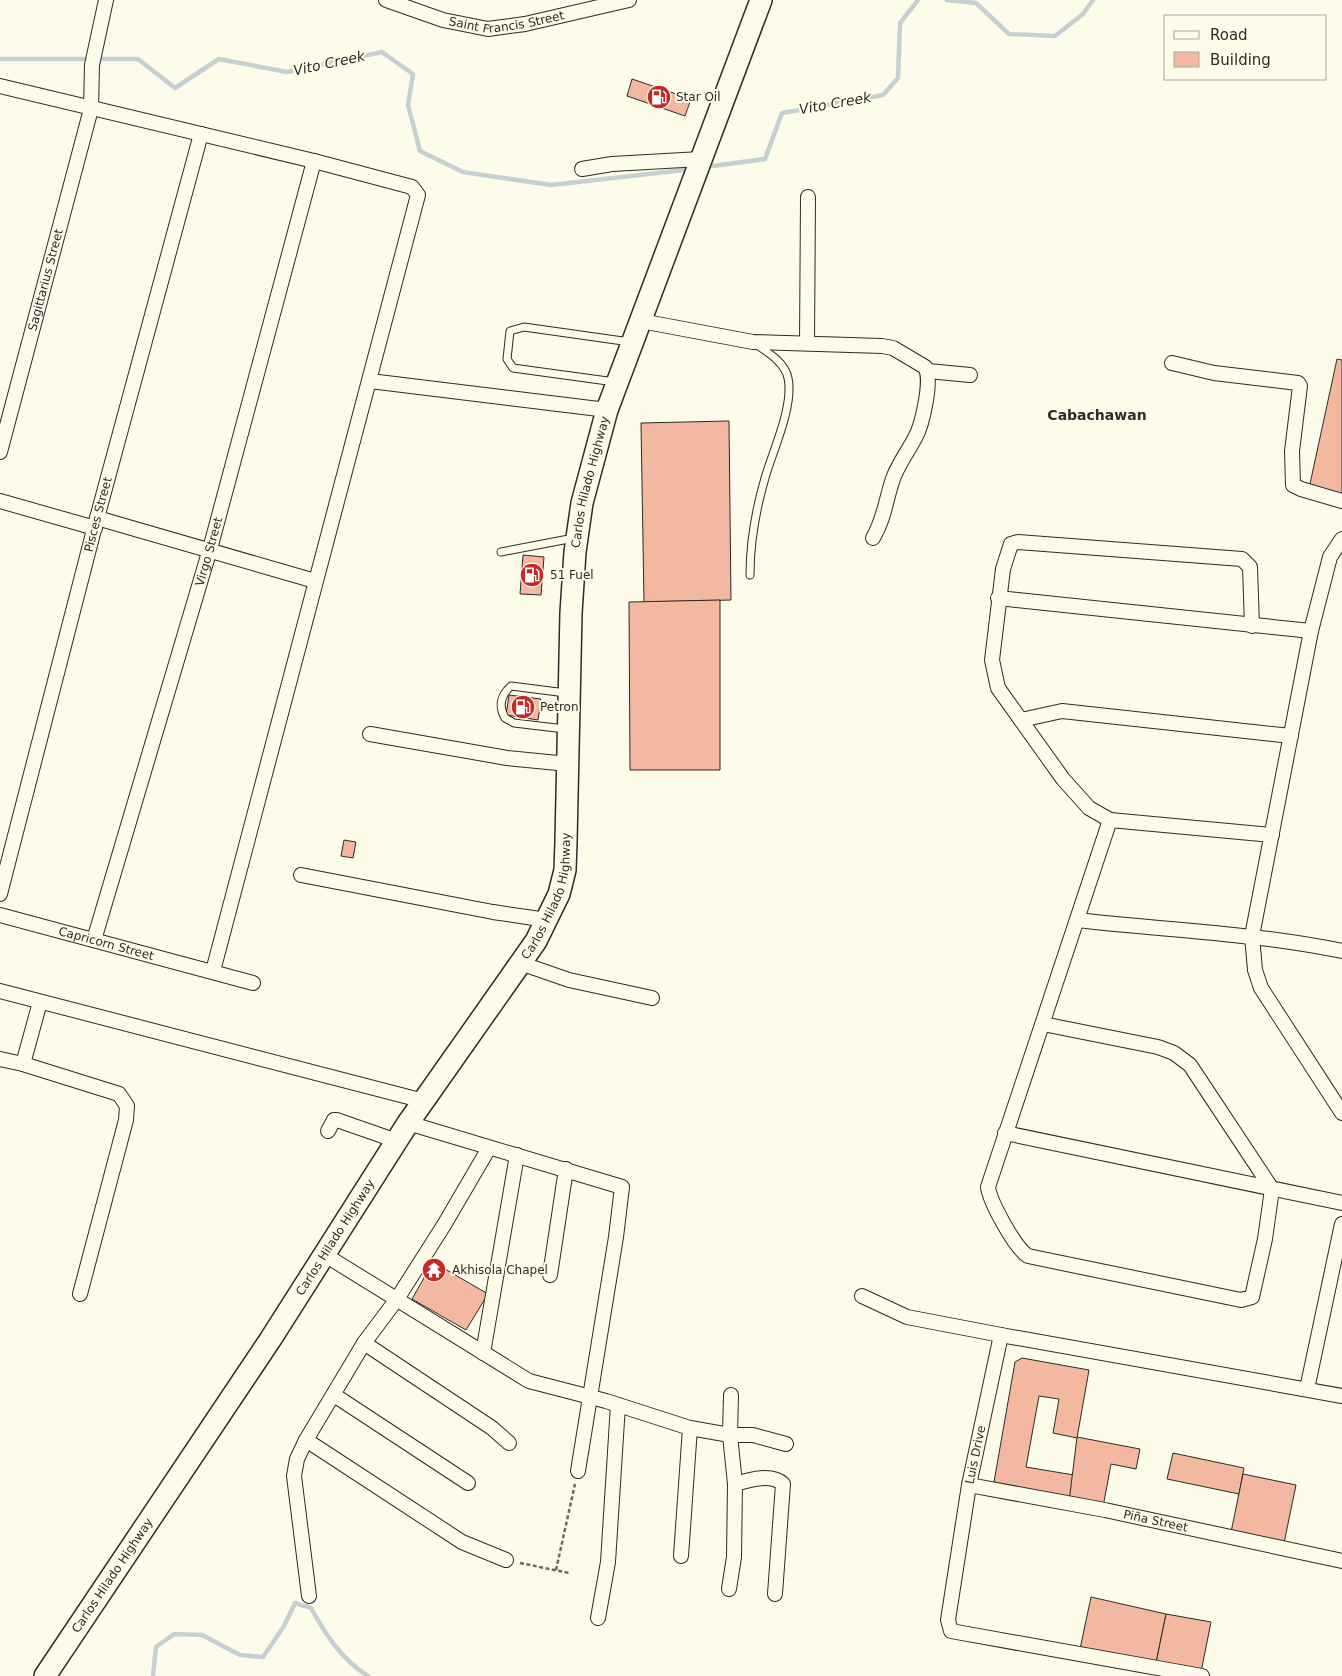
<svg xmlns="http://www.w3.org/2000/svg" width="1342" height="1676" font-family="'DejaVu Sans',sans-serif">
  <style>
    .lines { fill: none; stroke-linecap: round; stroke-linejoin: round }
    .stream { stroke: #c7d0d0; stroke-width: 4.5 }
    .building { fill: #f2b8a0; stroke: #2b2b2b }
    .lane-casing { stroke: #2b2b2b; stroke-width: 9 }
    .street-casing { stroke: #2b2b2b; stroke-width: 16 }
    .primary-casing { stroke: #2b2b2b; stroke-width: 24 }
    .path { stroke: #6a6964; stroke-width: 2.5; stroke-dasharray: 4 2.5; stroke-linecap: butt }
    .lane { stroke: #fdfbea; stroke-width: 7 }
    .street { stroke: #fdfbea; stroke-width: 14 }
    .primary { stroke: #fdfbea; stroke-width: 21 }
    .labels { text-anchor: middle; stroke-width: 4; stroke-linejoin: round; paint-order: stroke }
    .street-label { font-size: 12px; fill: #2b2b2b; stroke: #fdfbea }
    .poi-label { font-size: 12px; fill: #2b2b2b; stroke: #fdfbea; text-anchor: start }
    .water-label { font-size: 14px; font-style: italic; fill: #2b2b2b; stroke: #fdfbea }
    .neighbourhood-label { font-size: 14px; font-weight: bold; fill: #2b2b2b; stroke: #fdfbea }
  </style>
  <rect width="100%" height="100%" fill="#fdfbea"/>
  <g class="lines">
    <g class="stream">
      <path d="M947,0L976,3L1009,34L1055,36L1083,14L1093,0"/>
      <path d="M0,59H138L175,88L219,59L287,72L382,52L413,74L408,105L420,151L463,172L551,185L684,170"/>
      <path d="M713,166L765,159L782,113L883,95L898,78L900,23L918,0"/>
      <path d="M153,1676L156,1647L174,1634L202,1635L240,1655L263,1657L284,1626L295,1603L311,1608C326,1635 341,1659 368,1676"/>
    </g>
  </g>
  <g class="building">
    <path d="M632,79L691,99L685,116L627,96Z"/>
    <path d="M1337,359L1342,360V500L1308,493Z"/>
    <path d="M729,421L731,600L644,602L641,423Z"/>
    <path d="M523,555L544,557L541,595L520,594Z"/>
    <path d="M720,600V770H630L629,602Z"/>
    <path d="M509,695L541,699L538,720L506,715Z"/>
    <path d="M344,840L356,842L353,858L341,856Z"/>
    <path d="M433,1262L488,1294L466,1330L412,1299Z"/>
    <path d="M1022,1358L1089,1370L1077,1438L1053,1433L1059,1399L1039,1396L1026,1467L1074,1475L1069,1502L996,1485L994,1482L1015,1362Z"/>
    <path d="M1077,1437L1140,1449L1136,1469L1111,1464L1103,1507L1069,1502Z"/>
    <path d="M1173,1453L1244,1468L1239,1494L1167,1479Z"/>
    <path d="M1243,1474L1296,1485L1283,1548L1230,1537Z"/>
    <path d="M1091,1597L1166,1614L1156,1663L1080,1649Z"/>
    <path d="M1166,1614L1211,1622L1201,1672L1156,1663Z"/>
  </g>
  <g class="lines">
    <g class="lane-casing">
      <g id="lane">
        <path d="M615,382L513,368L507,359L510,331L524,327L630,342"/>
        <path d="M501,552L574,538"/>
        <path d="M750,575C750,542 756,509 765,478C773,450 794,406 788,378C785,363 769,353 757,345"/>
        <path d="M565,729L514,723L505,718C498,706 501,695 511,686L566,693"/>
      </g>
    </g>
    <g class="street-casing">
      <g id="street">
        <path id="s1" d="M386,0L443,20L488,29L525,24L629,0"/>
        <path d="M0,86L314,161L412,187L418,195L213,971"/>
        <path d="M582,169L612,164L701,159"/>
        <path d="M641,321L753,342L882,346L893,348L925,367C933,379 922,426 915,438C908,451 900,462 894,476C886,497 885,518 873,538"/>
        <path d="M807,343L808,197"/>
        <path d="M1172,363L1214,373L1298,383L1300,386L1292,451L1293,485L1301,489L1342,501"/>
        <path d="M928,371L970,375"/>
        <path d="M370,381L607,410"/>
        <path id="s2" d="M0,452L91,109L92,65L106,0"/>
        <path d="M0,501L95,528"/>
        <path d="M97,518L315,581"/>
        <path d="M1342,539L1330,557L1311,631L1252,936L1255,970L1261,988L1342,1113"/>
        <path d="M998,598L1311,631"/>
        <path d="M1021,720L1062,711L1291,736"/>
        <path d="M370,734L507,758L568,764"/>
        <path d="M1110,820L1272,835"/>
        <path d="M301,875L493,912L547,920"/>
        <path id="s3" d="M0,894L97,518L201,134"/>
        <path id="s4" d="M0,915L253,983"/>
        <path d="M1077,920C1165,930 1255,933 1342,951"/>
        <path id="s5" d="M94,940L210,549L314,161"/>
        <path d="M520,963L569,980L652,998"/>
        <path d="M0,991L424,1101"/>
        <path d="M1043,1024L1158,1047L1174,1053L1190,1065L1272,1189L1265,1239L1252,1297L1241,1300L1028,1256C1015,1248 990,1202 988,1187L1110,820L1089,808L1063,779L998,688L992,660L1003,569L1011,544L1018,542L1242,559L1250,567L1252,626"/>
        <path d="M0,1059L23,1064L119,1094L127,1106L126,1120L80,1294"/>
        <path d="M23,1064L40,1002"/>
        <path d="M408,1123L622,1187L616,1237L578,1471"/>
        <path d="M328,1131L334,1120H337L397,1141"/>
        <path d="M1005,1133L1342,1203"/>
        <path d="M325,1255L529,1381L606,1401L690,1428L730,1435H753L786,1444"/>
        <path d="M550,1275L566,1169"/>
        <path d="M862,1296L907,1317L1001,1335"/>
        <path d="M364,1343L492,1428L509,1443"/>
        <path d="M483,1353L517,1155"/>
        <path d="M1307,1389L1342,1224"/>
        <path d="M334,1395L468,1483"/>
        <path d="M306,1440L462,1542L506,1560"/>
        <path d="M735,1484C749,1480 771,1473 783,1484L775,1594"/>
        <path id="s6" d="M969,1485L1105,1510L1342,1561"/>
        <path d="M681,1556L690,1428"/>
        <path d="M729,1589L734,1557L735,1484L730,1435L731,1395"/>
        <path d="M309,1596L294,1476L297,1459L306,1440L364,1343L397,1299L444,1225L489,1148"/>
        <path d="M598,1618L608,1562L618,1405"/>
        <path id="s7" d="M1202,1676L951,1631L948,1620L969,1485L1001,1335L1342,1396"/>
      </g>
    </g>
    <g class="primary-casing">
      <g id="primary">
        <path id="s8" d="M45,1676L270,1340L408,1123L536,941L559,894L565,870L566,842L571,613L575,552L582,503L607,410L761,0"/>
      </g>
    </g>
    <g class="path">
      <path d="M520,1563L569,1573"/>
      <path d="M556,1570L575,1484"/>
    </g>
    <use href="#lane" class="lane"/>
    <use href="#street" class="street"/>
    <use href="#primary" class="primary"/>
  </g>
  <defs>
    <g id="fuel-disc" transform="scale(1.25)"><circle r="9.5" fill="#c62828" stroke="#fdfbea"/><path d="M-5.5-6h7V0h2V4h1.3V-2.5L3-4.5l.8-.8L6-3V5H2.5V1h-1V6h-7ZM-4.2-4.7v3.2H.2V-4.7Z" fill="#fff"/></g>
    <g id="temple-disc" transform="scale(1.25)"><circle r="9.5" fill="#c62828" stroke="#fdfbea"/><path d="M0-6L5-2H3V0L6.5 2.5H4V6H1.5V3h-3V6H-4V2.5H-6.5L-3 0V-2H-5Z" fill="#fff"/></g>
  </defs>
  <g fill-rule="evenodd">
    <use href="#fuel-disc" x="659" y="97"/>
    <use href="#fuel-disc" x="532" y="575"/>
    <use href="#fuel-disc" x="523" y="707"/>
    <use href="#temple-disc" x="434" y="1270"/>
  </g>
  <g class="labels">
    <g class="street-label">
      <text dy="4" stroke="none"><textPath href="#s1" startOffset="125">Saint Francis Street</textPath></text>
      <text dy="4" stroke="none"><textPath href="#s2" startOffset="178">Sagittarius Street</textPath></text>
      <text dy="4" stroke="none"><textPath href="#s8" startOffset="1351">Carlos Hilado Highway</textPath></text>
      <text dy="4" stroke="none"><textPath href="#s3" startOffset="392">Pisces Street</textPath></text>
      <text dy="4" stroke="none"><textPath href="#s5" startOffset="405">Virgo Street</textPath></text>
      <text dy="4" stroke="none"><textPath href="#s8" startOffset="931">Carlos Hilado Highway</textPath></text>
      <text dy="4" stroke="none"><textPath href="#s4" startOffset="110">Capricorn Street</textPath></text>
      <text dy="4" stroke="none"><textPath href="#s8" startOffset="526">Carlos Hilado Highway</textPath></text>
      <text dy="4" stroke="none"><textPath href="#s7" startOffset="434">Luis Drive</textPath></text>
      <text dy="4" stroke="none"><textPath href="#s6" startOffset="190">Piña Street</textPath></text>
      <text dy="4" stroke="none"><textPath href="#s8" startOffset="121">Carlos Hilado Highway</textPath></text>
    </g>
    <g class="poi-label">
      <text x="676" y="101">Star Oil</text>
      <text x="550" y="579">51 Fuel</text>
      <text x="540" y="711">Petron</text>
      <text x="452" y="1274">Akhisola Chapel</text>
    </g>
    <g class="water-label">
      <text transform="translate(329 63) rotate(-12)" y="5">Vito Creek</text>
      <text transform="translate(835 103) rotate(-10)" y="5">Vito Creek</text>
    </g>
    <g class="neighbourhood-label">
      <text x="1097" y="420">Cabachawan</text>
    </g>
  </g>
  <rect x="1164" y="15" width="162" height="65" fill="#fdfbea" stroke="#a9a89e"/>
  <rect x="1174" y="31" width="25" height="8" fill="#fdfbea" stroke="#a9a89e"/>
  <text x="1210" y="40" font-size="15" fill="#2b2b2b">Road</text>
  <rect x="1174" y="52" width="25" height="15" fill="#f2b8a0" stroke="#a9a89e"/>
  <text x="1210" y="65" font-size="15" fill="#2b2b2b">Building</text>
</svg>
